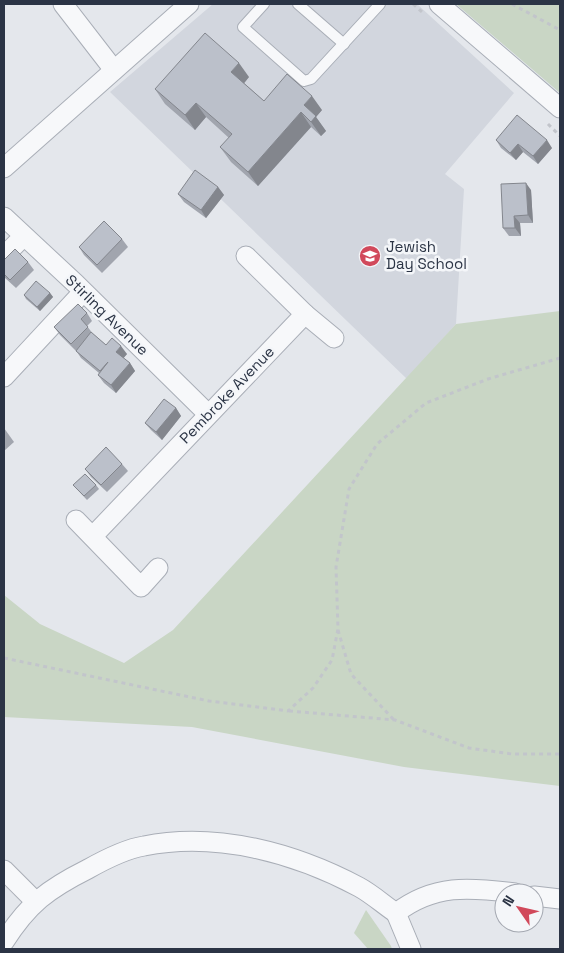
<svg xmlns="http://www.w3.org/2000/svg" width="564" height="953" font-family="'Space Grotesk',sans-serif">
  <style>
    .built { fill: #d2d6de }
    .green { fill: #c9d6c5 }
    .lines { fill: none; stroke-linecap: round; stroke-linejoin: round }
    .service-casing { stroke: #a9aeb7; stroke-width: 12 }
    .minor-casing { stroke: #a9aeb7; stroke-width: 21 }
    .path { stroke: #c2c5cb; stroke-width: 3; stroke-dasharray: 4 4; stroke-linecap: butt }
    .service { stroke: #f7f8fa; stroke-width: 10 }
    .minor { stroke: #f7f8fa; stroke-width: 19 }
    .wall { fill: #a1a5ae }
    .shaded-wall { fill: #83868d }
    .building { fill: #bbc0ca; stroke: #83868d }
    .labels { text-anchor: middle; stroke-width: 5; stroke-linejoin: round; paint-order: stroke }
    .poi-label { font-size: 15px; fill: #2b3445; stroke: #f4f6f9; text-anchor: start }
    .street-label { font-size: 15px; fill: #2b3445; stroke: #f4f6f9 }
  </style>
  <rect width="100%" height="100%" fill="#e4e7ec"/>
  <path class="built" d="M213,4H417L514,93L445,174L464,189L456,324L407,379L110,92Z"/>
  <g class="green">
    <path d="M456,4H560V93Z"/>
    <path d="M560,311V786L404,767L192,727L4,717V595L40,624L124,663L173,630L456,324Z"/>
    <path d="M366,910L391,946L392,949H368L354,933Z"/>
  </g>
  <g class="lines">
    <g class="service-casing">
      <g id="service">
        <path d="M264,4L243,27L304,81L311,79L380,4"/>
        <path d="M298,4L344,44"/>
      </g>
    </g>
    <g class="minor-casing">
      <g id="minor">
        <path d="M63,4L114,70"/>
        <path d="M439,4L560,108"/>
        <path d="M4,168L189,4"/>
        <path d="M4,217L76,284L208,414"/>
        <path d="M4,256L23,237"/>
        <path d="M305,314L334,338"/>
        <path d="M4,377L83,292"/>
        <path d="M76,520L141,587L158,568"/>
        <path d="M93,536L305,314L246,256"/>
        <path d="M4,870L35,901"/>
        <path d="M534,896L560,899"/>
        <path d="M396,913C434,884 469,887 515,893"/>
        <path d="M396,913L411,949"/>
        <path d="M4,942C28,904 48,889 88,869C104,860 125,849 144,846C216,831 295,853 359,887C372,894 384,905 396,913"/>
      </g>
    </g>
    <g class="path">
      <path d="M413,4L422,12"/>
      <path d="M512,4L560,30"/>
      <path d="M548,124L560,136"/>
      <path d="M338,630L351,674L394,720"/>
      <path d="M4,658L209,701L288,711L313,688L332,660L338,629L336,567L349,489L377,444L426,403L488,379L560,358"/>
      <path d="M289,711L395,720L469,748L512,754H560"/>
    </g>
    <use href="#service" class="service"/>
    <use href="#minor" class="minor"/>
  </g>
  <g class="wall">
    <path d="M249,77L244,83L264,101L322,110L316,117L326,131L321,136L311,127L258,186L231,162L220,147L229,138L206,117L195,130L165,104L155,89Z"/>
    <path d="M496,140L552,148L538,164L523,152L516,160L501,148Z"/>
    <path d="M218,187L224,195L206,218L184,202L178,194Z"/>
    <path d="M531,190L533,223H520L521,236H509L503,228Z"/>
    <path d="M122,239L128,247L102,273L84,255L79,247Z"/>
    <path d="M4,260L28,262L34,270L16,288L4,277Z"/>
    <path d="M50,293L53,297L40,311L26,299L24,295Z"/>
    <path d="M87,313L92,321L87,326L93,334L106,345L127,354L123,358L130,363L135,371L116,393L104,383L98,375L99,373L81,358L77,352L60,335L54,327Z"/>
    <path d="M176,408L181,416L162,440L151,430L145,423Z"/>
    <path d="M4,428L14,442L4,451Z"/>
    <path d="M122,464L128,471L107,492L91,477L85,469Z"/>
    <path d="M73,485H96L99,489L87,500Z"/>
  </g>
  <g class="shaded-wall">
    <path d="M239,63L249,77L241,87L231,72Z"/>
    <path d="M312,96L322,110L316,117L326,131L321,136L311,122L304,105Z"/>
    <path d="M196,103L206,117L195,130L185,115Z"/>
    <path d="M301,112L311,127L258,186L248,172Z"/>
    <path d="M547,140L552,148L538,164L533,156Z"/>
    <path d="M518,144L523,152L516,160L510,153Z"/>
    <path d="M526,183L531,190L533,223L528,215Z"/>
    <path d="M218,187L224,195L206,218L201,210Z"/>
    <path d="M514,216L520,223L521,236L515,228Z"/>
    <path d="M50,293L53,297L40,311L37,307Z"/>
    <path d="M121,346L127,354L122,360L116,352Z"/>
    <path d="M130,363L135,371L116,393L111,385Z"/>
    <path d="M176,408L181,416L162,440L156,432Z"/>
  </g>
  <g class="building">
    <path d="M205,33L239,63L231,72L264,101L287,74L312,96L304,105L316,116L311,122L301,112L248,172L220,147L232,134L196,103L185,115L155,89Z"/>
    <path d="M517,115L547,140L533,156L518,144L510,153L496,140Z"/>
    <path d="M195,170L218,187L201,210L178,194Z"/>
    <path d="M526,183L528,215L514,216L515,228H503L501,184Z"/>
    <path d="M104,221L122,239L97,265L79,247Z"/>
    <path d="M15,249L28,262L10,280L4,274V260Z"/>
    <path d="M36,281L50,293L37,307L24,295Z"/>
    <path d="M78,304L87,313L81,319L88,327L71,344L54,327Z"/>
    <path d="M91,332L106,345L112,338L121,346L116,352L130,363L111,385L98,375L108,362L100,371L76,351Z"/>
    <path d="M164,399L176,408L156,432L145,423Z"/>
    <path d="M106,447L122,464L101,485L85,469Z"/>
    <path d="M85,474L96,485L84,496L73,485Z"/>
  </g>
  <defs>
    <g id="school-disc" transform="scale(1.125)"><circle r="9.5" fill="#d1495b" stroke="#f4f6f9"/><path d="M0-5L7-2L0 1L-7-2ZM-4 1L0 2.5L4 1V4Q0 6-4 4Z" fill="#fff"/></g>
  </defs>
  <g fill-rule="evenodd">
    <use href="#school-disc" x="370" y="256"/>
  </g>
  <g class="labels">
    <g class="poi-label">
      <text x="386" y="252">Jewish<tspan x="386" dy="17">Day School</tspan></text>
    </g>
    <g class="street-label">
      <text transform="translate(107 315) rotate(44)" y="5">Stirling Avenue</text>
      <text transform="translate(227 395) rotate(-46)" y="5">Pembroke Avenue</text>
    </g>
  </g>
  <rect width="564" height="953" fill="none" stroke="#2b3445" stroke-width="10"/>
  <g transform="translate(519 908) rotate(304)"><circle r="24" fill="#f4f6f9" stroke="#a4a8b1"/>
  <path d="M0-4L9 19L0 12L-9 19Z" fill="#d1495b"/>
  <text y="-8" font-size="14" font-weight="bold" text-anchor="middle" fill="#2b3445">N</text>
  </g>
</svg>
